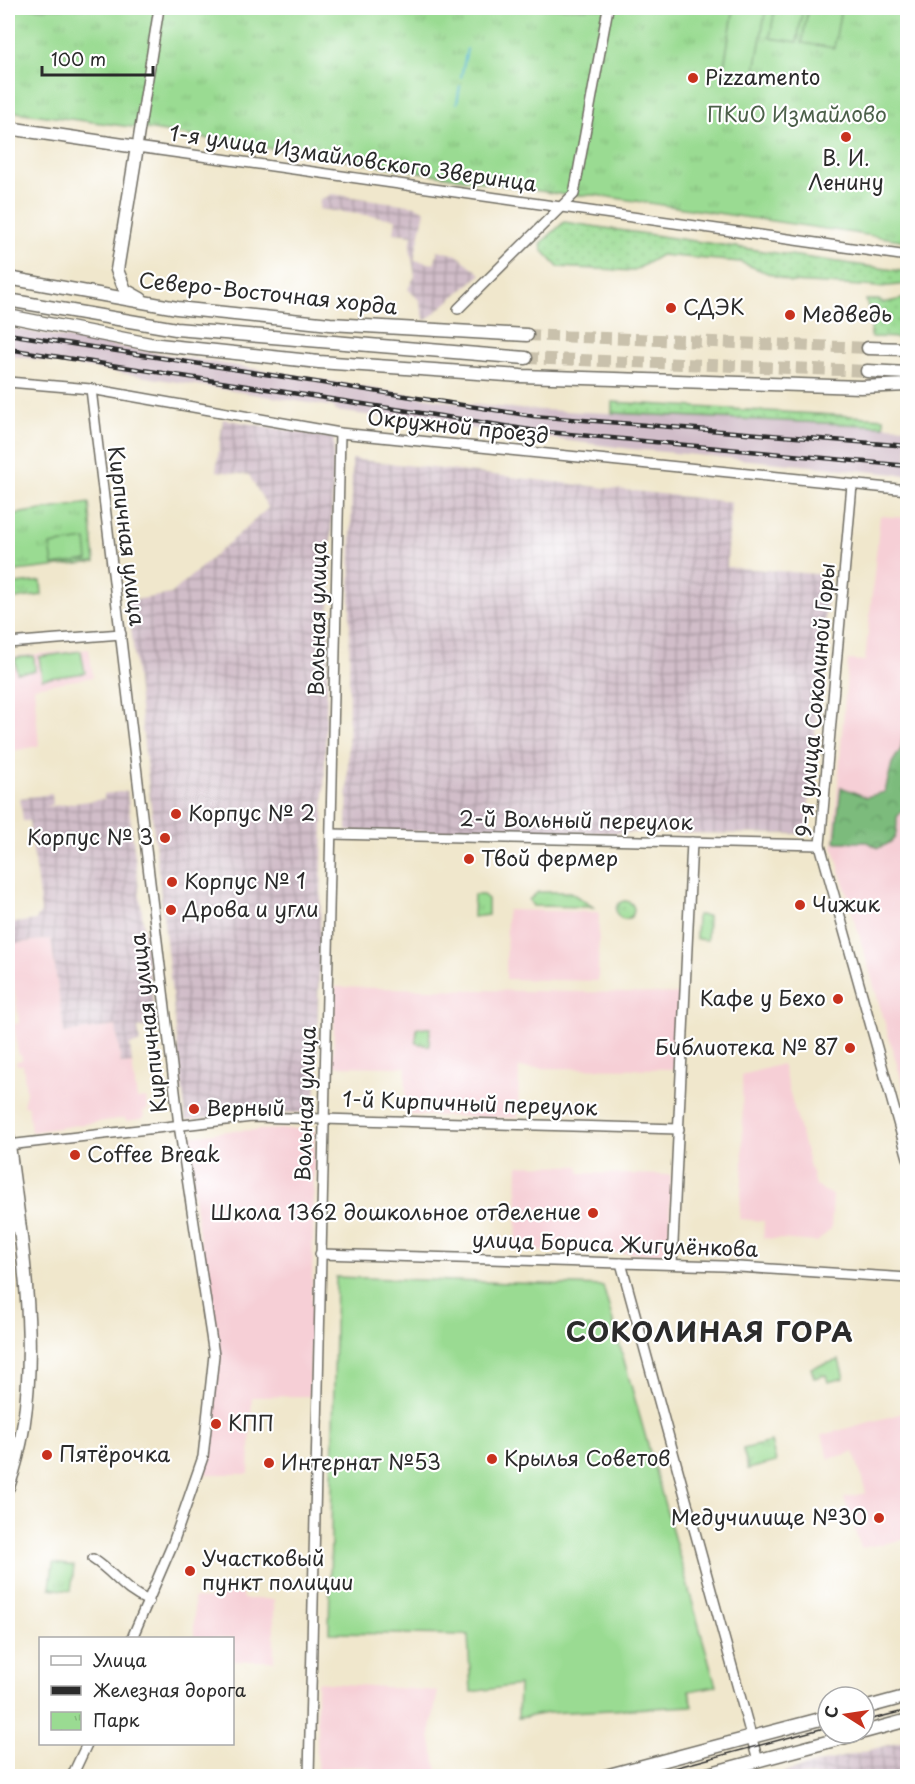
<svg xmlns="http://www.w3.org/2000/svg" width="915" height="1784" font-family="'Playpen Sans',sans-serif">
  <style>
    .built { fill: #f6cfd6 }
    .industrial { fill: url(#industrial-grid) }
    .railway { fill: #d1bdc9 }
    .grass { fill: url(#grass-dots); stroke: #62835e; stroke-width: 1.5 }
    .forest { fill: url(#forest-crowns); stroke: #537354; stroke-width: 1.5 }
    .park { fill: url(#park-tufts); stroke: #62835e; stroke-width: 1.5 }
    .pitch { fill: #9adb92; stroke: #62835e; stroke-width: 1.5 }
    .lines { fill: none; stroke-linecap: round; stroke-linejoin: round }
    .stream { stroke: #56b6d4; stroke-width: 2 }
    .major-tunnel { stroke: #c9c1ac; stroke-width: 12; stroke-dasharray: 12 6; stroke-linecap: butt }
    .minor-casing { stroke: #706d63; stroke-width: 12 }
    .major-casing { stroke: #706d63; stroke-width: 15 }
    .minor { stroke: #fff; stroke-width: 9 }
    .major { stroke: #fff; stroke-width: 12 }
    .tram { stroke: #2b2b2b; stroke-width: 1.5 }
    .rail-casing { stroke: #2b2b2b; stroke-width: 4.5 }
    .rail { stroke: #fff; stroke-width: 2; stroke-dasharray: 7; stroke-linecap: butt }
    .poi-dot { fill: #c8321e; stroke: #fff; stroke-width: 2 }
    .labels { text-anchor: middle; stroke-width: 4.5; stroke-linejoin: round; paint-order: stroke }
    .poi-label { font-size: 21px; fill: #2b2b2b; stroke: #fff; text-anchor: start }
    .park-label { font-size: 21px; fill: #4c604a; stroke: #fff }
    .street-label { font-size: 21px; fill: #2b2b2b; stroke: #fff }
    .district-label { font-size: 27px; font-weight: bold; letter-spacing: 1.5px; fill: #2b2b2b; stroke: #fff }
  </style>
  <defs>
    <pattern id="industrial-grid" width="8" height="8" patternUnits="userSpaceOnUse" patternTransform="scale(1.5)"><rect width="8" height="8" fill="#d1bdc9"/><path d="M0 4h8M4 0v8" fill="none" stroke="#aa9aa3"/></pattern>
    <pattern id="grass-dots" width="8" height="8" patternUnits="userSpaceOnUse" patternTransform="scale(1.5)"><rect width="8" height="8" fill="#9adb92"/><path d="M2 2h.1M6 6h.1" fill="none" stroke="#85bc7e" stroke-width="1.8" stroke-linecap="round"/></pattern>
    <pattern id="forest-crowns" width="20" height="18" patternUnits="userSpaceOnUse" patternTransform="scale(1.5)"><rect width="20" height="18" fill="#7bbb7c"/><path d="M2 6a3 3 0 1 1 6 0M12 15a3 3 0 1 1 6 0" fill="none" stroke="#659866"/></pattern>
    <pattern id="park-tufts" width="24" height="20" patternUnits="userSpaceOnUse" patternTransform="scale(1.5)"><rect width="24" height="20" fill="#9adb92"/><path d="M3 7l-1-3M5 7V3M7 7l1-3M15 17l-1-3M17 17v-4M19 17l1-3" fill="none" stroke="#85bc7e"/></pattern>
  </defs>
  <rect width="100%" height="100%" fill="#fff"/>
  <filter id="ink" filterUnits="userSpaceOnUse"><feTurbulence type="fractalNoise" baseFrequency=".0167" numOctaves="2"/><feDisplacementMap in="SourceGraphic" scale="12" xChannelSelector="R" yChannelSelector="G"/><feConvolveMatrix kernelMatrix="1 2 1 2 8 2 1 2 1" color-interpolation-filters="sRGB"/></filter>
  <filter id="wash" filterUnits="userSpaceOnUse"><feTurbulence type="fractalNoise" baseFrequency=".008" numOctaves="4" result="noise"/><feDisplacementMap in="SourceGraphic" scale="24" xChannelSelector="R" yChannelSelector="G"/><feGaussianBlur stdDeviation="1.35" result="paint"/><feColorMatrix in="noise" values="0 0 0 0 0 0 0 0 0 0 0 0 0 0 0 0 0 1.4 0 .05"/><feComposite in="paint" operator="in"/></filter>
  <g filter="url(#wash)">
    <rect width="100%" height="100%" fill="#f0e7cc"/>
    <g class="built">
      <path d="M880,516L907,518V1099L833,846L848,660L865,661Z"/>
      <path d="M89,649L93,677L34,687L39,746L8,752V657Z"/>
      <path d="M507,910L599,912L598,981L506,979Z"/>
      <path d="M51,939L64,1033L116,1026L121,1064L132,1063L137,1099L146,1098L148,1110L143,1111L144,1117L140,1119L126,1121L125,1118L31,1132L28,1106H23L26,1092L23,1065H17L16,1061L22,1060L21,1055H18L14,1024L19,1023L13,981L8,965L11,964L9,944Z"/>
      <path d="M335,987L679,994L674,1069L519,1068L518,1118L405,1115L406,1067L333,1066Z"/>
      <path d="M782,1064L815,1185L833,1196L831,1229L817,1242L763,1238L764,1221L739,1219L743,1168L742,1075Z"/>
      <path d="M285,1129H315L310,1396L252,1397L249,1474H203L210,1435L215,1355L186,1137L227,1131Z"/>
      <path d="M518,1165L579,1166L580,1173L671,1175L669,1254L516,1251Z"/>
      <path d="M907,1412V1539L861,1548L844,1498L866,1493L854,1452L829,1459L822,1435Z"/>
      <path d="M217,1588H243V1599H274V1661H233L232,1638H194V1598L217,1599Z"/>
      <path d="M317,1682L438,1691L430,1735L438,1776H368V1767H339L338,1776H317Z"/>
    </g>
    <g class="industrial">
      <path d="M332,194L416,206L425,211L414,260L434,264L438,250L457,255L481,274L425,321L419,300L408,289L415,276L410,248L412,235L394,233L396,219L319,209L320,200Z"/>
      <path d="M223,419L334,438L315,1113H250L186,1120L128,601L171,594L268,508L249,475L216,471Z"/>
      <path d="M352,459L731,502L727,567L829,575L806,834L347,831Z"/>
      <path d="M127,791L156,1026L138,1028L140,1043L130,1045L132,1063L121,1064L116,1026L64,1033L51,939L9,944L8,924L36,920L41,912L29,821H23L20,798L52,794L53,804L45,807L104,799V794Z"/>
      <path d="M907,1740V1776H770Z"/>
    </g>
    <path class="railway" d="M8,328L466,404L521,409L907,427V475L632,449L335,411L334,407L8,355Z"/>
    <g class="grass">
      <path d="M564,222L907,272V284L880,287L790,282L740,262L661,255L634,271L558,267L542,250L541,243Z"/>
      <path d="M907,298L906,338L871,337V317L866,300H879L883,303Z"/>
      <path d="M612,402L884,418V426L612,413Z"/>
    </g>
    <path class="forest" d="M907,711V805L897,817C897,836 898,841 878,848L868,842H835L841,787L866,797L885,792L892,763L901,749Z"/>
    <g class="park">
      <path d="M8,8H907V241L595,195H565L140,128L8,111Z"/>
      <path d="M89,503L95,562L8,572V515Z"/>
      <path d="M41,581L42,595L9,600L8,585Z"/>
      <path d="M34,656L35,671L17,673L15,658Z"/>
      <path d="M538,892H570L593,907L533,906L529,900Z"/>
      <path d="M474,895H483L488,899V915L473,917Z"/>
      <circle cx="625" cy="910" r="9"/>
      <path d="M697,915L708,916L707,940L696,939Z"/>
      <path d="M417,1028H430L429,1046L416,1043Z"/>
      <path d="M839,1360L844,1378L828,1382L826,1375L814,1378L811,1368Z"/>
      <path d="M771,1442L776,1462L748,1469L743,1449Z"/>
      <path d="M53,1563L74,1566L71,1591L50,1588Z"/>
    </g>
    <g class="pitch">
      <path d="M734,8H766L754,77L723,72Z"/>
      <path d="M775,8H803L797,42L770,38Z"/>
      <path d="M808,8H841L834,48L802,43Z"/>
      <path d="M86,540L88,560L53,565L50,545Z"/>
      <path d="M81,651L85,673L42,679L39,657Z"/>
      <path d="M336,1277L603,1286L716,1686L689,1691L693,1706L548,1713L518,1718L519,1685L471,1692L468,1635L329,1633Z"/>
    </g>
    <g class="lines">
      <g class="stream">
        <path d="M461,77L467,49"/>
        <path d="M457,103L460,86"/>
      </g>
    </g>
  </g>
  <g filter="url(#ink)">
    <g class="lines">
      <g class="major-tunnel">
        <path d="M527,335L868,348"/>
        <path d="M526,358L867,371"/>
      </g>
      <g class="minor-casing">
        <g id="minor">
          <path d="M159,8L137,147L908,256"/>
          <path d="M458,309L574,194L608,8"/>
          <path d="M8,382L91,389L340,433L908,490"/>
          <path d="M91,389L179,1125L214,1355L203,1457L173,1543L132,1638"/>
          <path d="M852,485L820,845L908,1158"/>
          <path d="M8,643L121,634"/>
          <path d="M332,834L820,845"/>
          <path d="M8,1145L252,1117L679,1129"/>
          <path d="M8,1227L18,1228"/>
          <path d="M320,1254L723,1266L908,1278"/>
          <path d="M621,1263L758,1761"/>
          <path d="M672,1264L692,842"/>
          <path d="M93,1559C115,1573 122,1590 149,1601"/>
          <path d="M72,1776L87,1744"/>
          <path d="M309,1776L340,433"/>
        </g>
      </g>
      <g class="major-casing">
        <g id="major">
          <path d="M8,128L137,147L117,270L125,290L141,299"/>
          <path d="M8,278L177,308L330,324L527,335"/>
          <path d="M8,300L176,329L526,358"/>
          <path d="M8,316L150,344L319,362L521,376L861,387L908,385"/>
          <path d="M868,348L908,349"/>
          <path d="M867,371L908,373"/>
          <path d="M8,1137C22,1249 47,1380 8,1487"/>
          <path d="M864,1708L908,1696"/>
          <path d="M864,1732L908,1720"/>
          <path d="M605,1776L828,1717"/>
          <path d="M700,1776L861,1733"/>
        </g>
      </g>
      <use href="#minor" class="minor"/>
      <use href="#major" class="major"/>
      <g class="tram">
        <path d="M864,1721L908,1710"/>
        <path d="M644,1776L828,1727"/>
      </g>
      <g class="rail-casing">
        <g id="rail">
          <path d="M8,334L533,416L908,446"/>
          <path d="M8,349L537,431L908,466"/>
        </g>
      </g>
      <use href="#rail" class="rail"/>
    </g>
  </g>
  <g class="poi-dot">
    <circle cx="693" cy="78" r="6"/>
    <circle cx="846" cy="137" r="6"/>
    <circle cx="671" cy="308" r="6"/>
    <circle cx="790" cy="315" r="6"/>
    <circle cx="176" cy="814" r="6"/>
    <circle cx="165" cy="838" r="6"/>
    <circle cx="469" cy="859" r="6"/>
    <circle cx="172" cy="882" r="6"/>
    <circle cx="800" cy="905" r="6"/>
    <circle cx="171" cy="910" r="6"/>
    <circle cx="838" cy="999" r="6"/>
    <circle cx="850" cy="1048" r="6"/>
    <circle cx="194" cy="1109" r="6"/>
    <circle cx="75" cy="1155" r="6"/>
    <circle cx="593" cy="1213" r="6"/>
    <circle cx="216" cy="1424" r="6"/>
    <circle cx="47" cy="1455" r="6"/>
    <circle cx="492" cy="1459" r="6"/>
    <circle cx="269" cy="1463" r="6"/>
    <circle cx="879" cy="1518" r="6"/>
    <circle cx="190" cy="1571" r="6"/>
  </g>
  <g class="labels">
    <g class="poi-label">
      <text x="705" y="85">Pizzamento</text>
      <text x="846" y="166" text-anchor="middle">В. И.<tspan x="846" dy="24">Ленину</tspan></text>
      <text x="683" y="315">СДЭК</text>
      <text x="802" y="322">Медведь</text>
      <text x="188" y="821">Корпус № 2</text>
      <text x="153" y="845" text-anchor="end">Корпус № 3</text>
      <text x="481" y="866">Твой фермер</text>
      <text x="184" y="889">Корпус № 1</text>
      <text x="812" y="912">Чижик</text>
      <text x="183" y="917">Дрова и угли</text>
      <text x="826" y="1006" text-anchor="end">Кафе у Бехо</text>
      <text x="838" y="1055" text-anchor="end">Библиотека № 87</text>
      <text x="206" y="1116">Верный</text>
      <text x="87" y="1162">Coffee Break</text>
      <text x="581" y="1220" text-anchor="end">Школа 1362 дошкольное отделение</text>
      <text x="228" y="1431">КПП</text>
      <text x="59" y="1462">Пятёрочка</text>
      <text x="504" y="1466">Крылья Советов</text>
      <text x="281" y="1470">Интернат №53</text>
      <text x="867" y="1525" text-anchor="end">Медучилище №30</text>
      <text x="202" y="1566">Участковый<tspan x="202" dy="24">пункт полиции</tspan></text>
    </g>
    <g class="park-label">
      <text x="797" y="122">ПКиО Измайлово</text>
    </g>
    <g class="street-label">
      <text transform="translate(353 159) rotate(8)" y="7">1-я улица Измайловского Зверинца</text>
      <text transform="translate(268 294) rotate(6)" y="7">Северо-Восточная хорда</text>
      <text transform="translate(458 427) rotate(6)" y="7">Окружной проезд</text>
      <text transform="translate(126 536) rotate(83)" y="7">Кирпичная улица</text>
      <text transform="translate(318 619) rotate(-89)" y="7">Вольная улица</text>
      <text transform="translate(816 700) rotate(-85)" y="7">9-я улица Соколиной Горы</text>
      <text transform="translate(576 821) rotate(1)" y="7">2-й Вольный переулок</text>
      <text transform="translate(149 1023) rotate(-97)" y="7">Кирпичная улица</text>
      <text transform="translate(306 1104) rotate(-88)" y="7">Вольная улица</text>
      <text transform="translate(470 1104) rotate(2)" y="7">1-й Кирпичный переулок</text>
      <text transform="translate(615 1245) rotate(2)" y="7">улица Бориса Жигулёнкова</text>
    </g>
    <g class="district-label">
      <text x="710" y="1342">СОКОЛИНАЯ ГОРА</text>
    </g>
  </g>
  <rect width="915" height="1784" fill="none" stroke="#fff" stroke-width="30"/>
  <rect x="39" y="1637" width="195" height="108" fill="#ffffff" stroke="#aaaaaa" stroke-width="1.5"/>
  <rect x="51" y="1656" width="30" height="9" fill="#ffffff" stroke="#aaaaaa" stroke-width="1.5"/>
  <text x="93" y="1667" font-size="18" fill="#2b2b2b">Улица</text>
  <rect x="51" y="1686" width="30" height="9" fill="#2b2b2b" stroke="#aaaaaa" stroke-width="1.5"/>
  <text x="93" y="1697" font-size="18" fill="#2b2b2b">Железная дорога</text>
  <rect x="51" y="1712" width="30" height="18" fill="url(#park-tufts)" stroke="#aaaaaa" stroke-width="1.5"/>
  <text x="93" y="1727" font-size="18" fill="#2b2b2b">Парк</text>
  <g transform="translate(846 1715) rotate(282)"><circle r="28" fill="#ffffff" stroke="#aaaaaa" stroke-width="1.5"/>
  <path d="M0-4.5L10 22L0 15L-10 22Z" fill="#c8321e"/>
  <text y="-9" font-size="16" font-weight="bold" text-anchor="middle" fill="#2b2b2b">С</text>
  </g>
  <path d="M42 66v9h111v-9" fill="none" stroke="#2b2b2b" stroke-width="3"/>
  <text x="51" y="66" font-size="18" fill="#2b2b2b" stroke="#ffffff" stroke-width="4.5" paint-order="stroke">100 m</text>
</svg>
